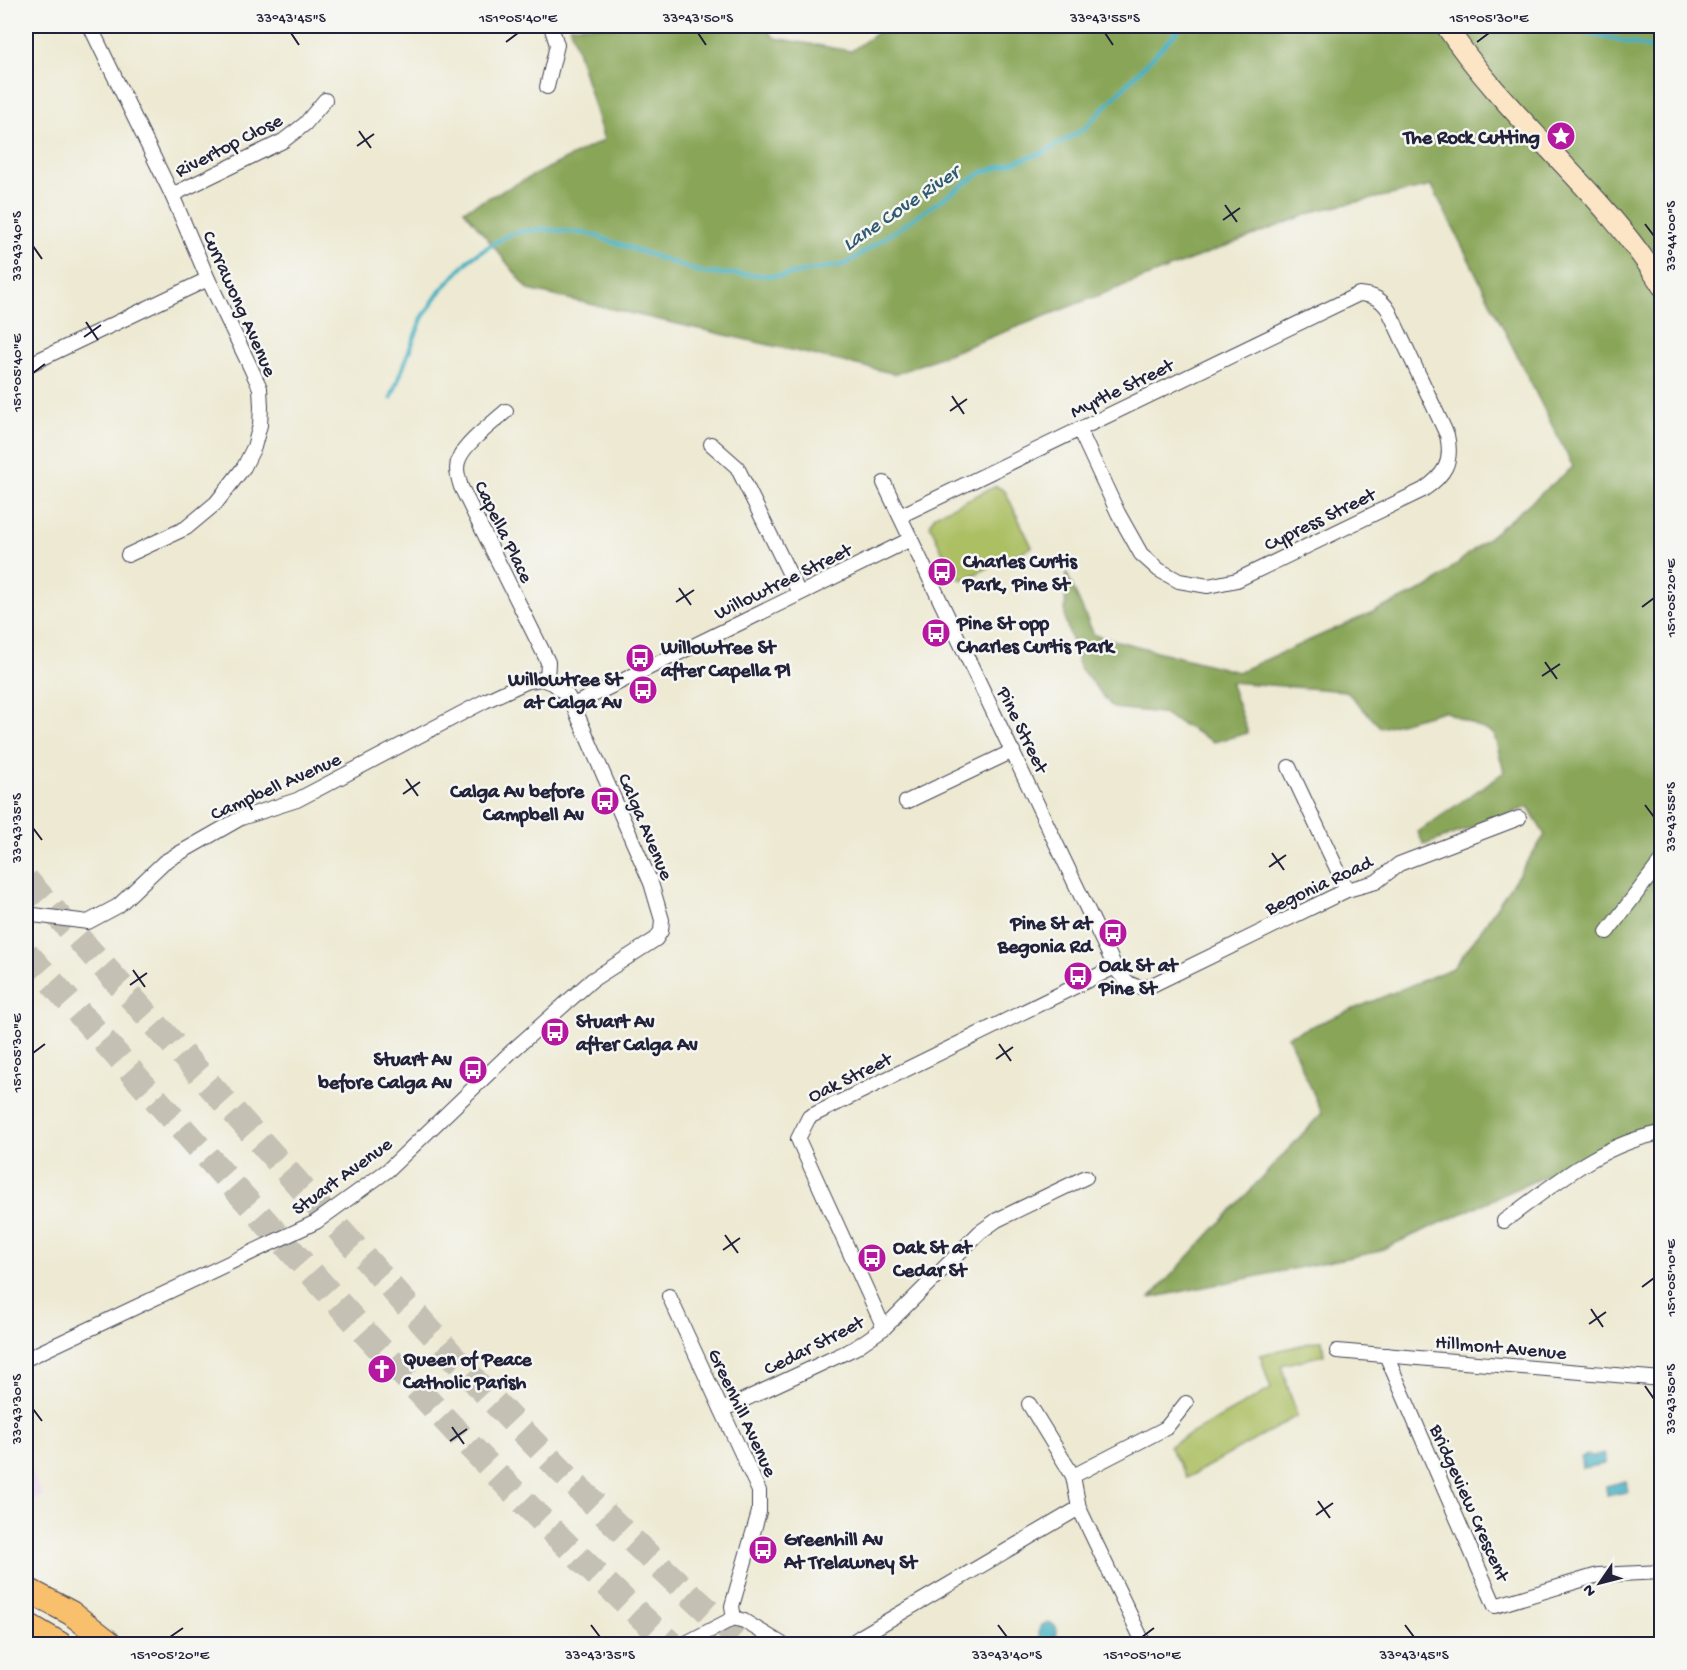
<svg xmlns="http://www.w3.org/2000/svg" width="1687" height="1670" font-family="'Gochi Hand',sans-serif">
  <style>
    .built { fill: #ecd1ea }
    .green { fill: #acbf63; stroke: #67704f; stroke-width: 1.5 }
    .forest { fill: #89a659; stroke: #56644a; stroke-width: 1.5 }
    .water { fill: #43b0c1; stroke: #32697e; stroke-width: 1.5 }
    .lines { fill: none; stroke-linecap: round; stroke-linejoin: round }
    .stream { stroke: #43b0c1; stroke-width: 4.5 }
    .motorway-tunnel { stroke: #c4c1b4; stroke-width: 26; stroke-dasharray: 26 13; stroke-linecap: butt }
    .minor-casing { stroke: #404052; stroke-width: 16 }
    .secondary-casing { stroke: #404052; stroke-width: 22 }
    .trunk-casing { stroke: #404052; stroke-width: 26 }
    .minor { stroke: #fff; stroke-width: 14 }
    .secondary { stroke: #fce5c4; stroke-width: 20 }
    .trunk { stroke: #f8bf6c; stroke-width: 24 }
    .ticks { fill: none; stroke: #22223b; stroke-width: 2 }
    .labels { text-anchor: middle; stroke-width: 5; stroke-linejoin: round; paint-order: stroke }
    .poi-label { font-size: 20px; font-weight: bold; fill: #22223b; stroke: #f6f6f2; text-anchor: start }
    .street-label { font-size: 20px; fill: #22223b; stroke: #f6f6f2 }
    .water-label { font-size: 21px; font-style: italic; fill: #2f5b71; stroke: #f6f6f2 }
    .neatline { fill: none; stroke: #22223b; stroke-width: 2 }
    .ticks-label { font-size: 15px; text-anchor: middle; fill: #22223b }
  </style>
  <rect width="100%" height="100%" fill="#f6f6f2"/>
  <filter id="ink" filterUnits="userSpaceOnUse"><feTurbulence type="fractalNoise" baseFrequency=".0167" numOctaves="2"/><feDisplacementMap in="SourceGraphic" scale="12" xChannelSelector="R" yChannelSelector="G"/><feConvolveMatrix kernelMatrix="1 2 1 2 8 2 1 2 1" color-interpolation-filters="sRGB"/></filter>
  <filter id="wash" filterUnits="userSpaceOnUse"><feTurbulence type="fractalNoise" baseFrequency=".008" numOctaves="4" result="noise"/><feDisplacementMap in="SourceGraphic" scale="24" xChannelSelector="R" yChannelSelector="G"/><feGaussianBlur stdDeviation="1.35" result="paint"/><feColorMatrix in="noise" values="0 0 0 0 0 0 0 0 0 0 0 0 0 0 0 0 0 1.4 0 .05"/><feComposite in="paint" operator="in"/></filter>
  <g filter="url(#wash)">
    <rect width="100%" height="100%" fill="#ede9d2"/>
    <path class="built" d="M26,1461L43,1496L26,1505Z"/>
    <g class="green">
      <path d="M996,486L1005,491L1032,547L963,580L954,576L930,525L935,515Z"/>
      <path d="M1322,1340L1324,1355L1281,1365L1297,1416L1187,1478L1169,1446L1271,1389L1260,1355Z"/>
    </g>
    <path class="forest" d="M570,26H762L775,38L851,51L887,26H1661V1124L1376,1252L1150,1298L1322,1113L1288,1036L1453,968L1475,939L1545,835L1528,807L1424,845L1418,832L1504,772L1494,734L1444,711L1381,728L1346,691L1230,682L1248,733L1214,742L1162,713L1113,708L1080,668L1065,620L1066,572L1094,635L1238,672L1429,587L1573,467L1432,186L1319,210L896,374L529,290L464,210L604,140Z"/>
    <g class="water">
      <path d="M1604,1453L1606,1464L1582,1468L1581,1458L1587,1455L1593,1456Z"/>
      <path d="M1626,1481L1628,1492L1607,1495L1606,1486Z"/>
      <circle cx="1048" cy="1632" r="9"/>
    </g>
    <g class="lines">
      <g class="stream">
        <path d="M1577,26L1591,34L1662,50"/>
        <path d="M391,398L422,318L441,290L472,257L506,236L518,232L543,229L590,234L703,273L781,276L846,264L981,173L1045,152L1084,129L1182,26"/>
      </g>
    </g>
  </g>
  <g filter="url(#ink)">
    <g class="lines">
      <g class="motorway-tunnel">
        <path d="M26,880L482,1389C566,1478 653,1563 745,1644"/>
        <path d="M26,953C118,1057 211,1161 304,1265C422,1396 540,1526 671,1644"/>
      </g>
      <g class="minor-casing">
        <g id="minor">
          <path d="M90,26L172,195L208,279L248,362L260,388L261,407L260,425L254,447L244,467L216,503L186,528L128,555"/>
          <path d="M547,87L557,45L551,26"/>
          <path d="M172,195L283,141L305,124L325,100"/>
          <path d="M26,366L208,279"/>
          <path d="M506,411C493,423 465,443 459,459C455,468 458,477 461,487L548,662L547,681"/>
          <path d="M711,444L737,467L799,593"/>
          <path d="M884,483L1115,967C1124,981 1132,990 1150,986L1347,890L1376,882L1399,864L1519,818"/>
          <path d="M900,516L1359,294C1373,295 1382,299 1389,311L1447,435C1453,462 1445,475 1423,490L1237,580L1208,586L1179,581L1159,570L1141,554L1118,513L1079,429"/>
          <path d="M573,705L911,539"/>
          <path d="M1289,767L1347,890"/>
          <path d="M906,802L1013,751"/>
          <path d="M26,914L88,922L118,906L164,862L241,818L297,800L485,701L526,682L541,679L553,683L567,695L573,705L651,883L662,920L661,931L656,939L592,980L511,1052L388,1170L316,1222L26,1359"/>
          <path d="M1607,932L1662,860"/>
          <path d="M1504,1221C1552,1186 1601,1143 1662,1133"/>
          <path d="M669,1296L759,1491V1512L732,1606L734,1618"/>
          <path d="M884,1328L798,1139L809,1117L1115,967"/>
          <path d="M1337,1351L1662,1379"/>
          <path d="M1386,1355L1495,1606L1598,1575L1662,1572"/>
          <path d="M1029,1404L1073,1476L1079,1508"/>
          <path d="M722,1410L855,1348L884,1328L980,1232L997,1220L1086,1177"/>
          <path d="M1073,1476L1166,1428L1186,1403"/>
          <path d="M734,1618L744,1621L782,1644"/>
          <path d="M684,1644L734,1618"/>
          <path d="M850,1644L860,1637L1079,1508L1144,1644"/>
        </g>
      </g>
      <g class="secondary-casing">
        <path id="secondary" d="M1446,26C1508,120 1602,189 1662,286"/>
      </g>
      <g class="trunk-casing">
        <g id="trunk">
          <path d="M26,1589L71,1613L111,1644"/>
          <path d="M26,1624L60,1644"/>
        </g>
      </g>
      <use href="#minor" class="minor"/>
      <use href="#secondary" class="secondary"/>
      <use href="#trunk" class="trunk"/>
    </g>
  </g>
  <path class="ticks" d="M291,33L299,45M698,33L706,45M1105,33L1113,45M506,42L518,33M1477,42L1489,33M359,131L371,148M357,146L374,134M1225,205L1237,222M1223,220L1240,208M1645,224L1654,236M33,246L42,259M86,322L98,340M84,337L101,325M33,373L45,364M952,396L964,414M950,411L967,399M679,588L691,605M676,602L694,590M1642,607L1654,598M1545,662L1557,679M1542,676L1560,664M406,779L418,796M403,794L420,782M1645,805L1654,817M33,828L42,840M1272,853L1284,870M1269,867L1286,855M133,970L145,987M130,985L147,973M999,1044L1011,1061M33,1053L45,1044M996,1059L1013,1047M725,1235L738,1253M723,1250L740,1238M1642,1287L1654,1278M1591,1309L1603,1327M1589,1324L1606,1312M1645,1386L1654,1399M33,1409L42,1421M452,1427L464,1444M450,1441L467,1429M1318,1501L1330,1518M1316,1515L1333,1503M591,1625L600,1637M998,1625L1007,1637M1405,1625L1414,1637M170,1637L183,1628M1142,1637L1154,1628"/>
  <defs>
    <g id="sight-disc" transform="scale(1.5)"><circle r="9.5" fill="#b5179e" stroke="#f6f6f2"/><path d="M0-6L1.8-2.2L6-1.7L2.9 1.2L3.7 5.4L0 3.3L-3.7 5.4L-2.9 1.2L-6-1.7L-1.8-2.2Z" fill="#fff"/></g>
    <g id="bus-disc" transform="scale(1.5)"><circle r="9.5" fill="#b5179e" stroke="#f6f6f2"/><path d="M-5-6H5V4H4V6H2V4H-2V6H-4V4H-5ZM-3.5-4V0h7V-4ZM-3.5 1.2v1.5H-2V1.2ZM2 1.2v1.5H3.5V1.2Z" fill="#fff"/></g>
    <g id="church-disc" transform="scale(1.5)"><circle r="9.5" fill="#b5179e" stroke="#f6f6f2"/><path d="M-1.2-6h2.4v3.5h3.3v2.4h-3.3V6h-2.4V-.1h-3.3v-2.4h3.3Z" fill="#fff"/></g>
  </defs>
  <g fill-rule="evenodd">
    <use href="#sight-disc" x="1561" y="136"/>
    <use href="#bus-disc" x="942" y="572"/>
    <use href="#bus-disc" x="936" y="633"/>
    <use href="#bus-disc" x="640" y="658"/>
    <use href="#bus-disc" x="643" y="690"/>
    <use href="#bus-disc" x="605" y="801"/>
    <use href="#bus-disc" x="1113" y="933"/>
    <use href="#bus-disc" x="1078" y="976"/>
    <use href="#bus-disc" x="555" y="1032"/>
    <use href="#bus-disc" x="473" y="1070"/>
    <use href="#bus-disc" x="872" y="1258"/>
    <use href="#church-disc" x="382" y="1369"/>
    <use href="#bus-disc" x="763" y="1550"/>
  </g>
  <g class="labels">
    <g class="poi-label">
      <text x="1540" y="143" text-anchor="end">The Rock Cutting</text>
      <text x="963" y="567">Charles Curtis<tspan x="963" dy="23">Park, Pine St</tspan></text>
      <text x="957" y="629">Pine St opp<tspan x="957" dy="23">Charles Curtis Park</tspan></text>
      <text x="661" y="653">Willowtree St<tspan x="661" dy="23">after Capella Pl</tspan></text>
      <text x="622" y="685" text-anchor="end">Willowtree St<tspan x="622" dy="23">at Calga Av</tspan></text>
      <text x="584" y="797" text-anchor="end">Calga Av before<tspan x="584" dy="23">Campbell Av</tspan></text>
      <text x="1092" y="929" text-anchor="end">Pine St at<tspan x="1092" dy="23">Begonia Rd</tspan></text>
      <text x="1099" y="971">Oak St at<tspan x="1099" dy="23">Pine St</tspan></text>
      <text x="576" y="1027">Stuart Av<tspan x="576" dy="23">after Calga Av</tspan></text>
      <text x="452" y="1065" text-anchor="end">Stuart Av<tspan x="452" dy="23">before Calga Av</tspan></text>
      <text x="893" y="1253">Oak St at<tspan x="893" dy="23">Cedar St</tspan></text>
      <text x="403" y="1365">Queen of Peace<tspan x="403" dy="23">Catholic Parish</tspan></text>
      <text x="784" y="1545">Greenhill Av<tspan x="784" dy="23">At Trelawney St</tspan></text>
    </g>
    <g class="street-label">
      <text transform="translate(228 144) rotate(-27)" y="7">Rivertop Close</text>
      <text transform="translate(241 303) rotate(66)" y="7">Currawong Avenue</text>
      <text transform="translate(1121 387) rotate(-26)" y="7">Myrtle Street</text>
      <text transform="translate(1319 518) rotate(-26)" y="7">Cypress Street</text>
      <text transform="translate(505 531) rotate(64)" y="7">Capella Place</text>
      <text transform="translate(782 580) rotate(-26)" y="7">Willowtree Street</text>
      <text transform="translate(1024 729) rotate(64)" y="7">Pine Street</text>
      <text transform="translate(275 785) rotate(-24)" y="7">Campbell Avenue</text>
      <text transform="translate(647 826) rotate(67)" y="7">Calga Avenue</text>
      <text transform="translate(1318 884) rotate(-25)" y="7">Begonia Road</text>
      <text transform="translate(849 1076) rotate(-26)" y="7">Oak Street</text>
      <text transform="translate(341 1175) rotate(-36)" y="7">Stuart Avenue</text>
      <text transform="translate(813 1344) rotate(-27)" y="7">Cedar Street</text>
      <text transform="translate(1501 1346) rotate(5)" y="7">Hillmont Avenue</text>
      <text transform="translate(744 1412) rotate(65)" y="7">Greenhill Avenue</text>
      <text transform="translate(1471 1502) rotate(66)" y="7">Bridgeview Crescent</text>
    </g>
    <g class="water-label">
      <text transform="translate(900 207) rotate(-34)" y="7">Lane Cove River</text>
    </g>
  </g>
  <rect width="1687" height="1670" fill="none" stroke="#f6f6f2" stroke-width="66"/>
  <g transform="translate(1600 1583) rotate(235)" stroke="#f6f6f2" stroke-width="4.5" paint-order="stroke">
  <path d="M0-4.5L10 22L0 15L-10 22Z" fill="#22223b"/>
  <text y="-9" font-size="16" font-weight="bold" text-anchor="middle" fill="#22223b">N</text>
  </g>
  <rect x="33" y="33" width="1621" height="1604" class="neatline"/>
  <g class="ticks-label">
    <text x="291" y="22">33°43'45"S</text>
    <text x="518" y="22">151°05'40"E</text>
    <text x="698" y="22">33°43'50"S</text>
    <text x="1105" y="22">33°43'55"S</text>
    <text x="1489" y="22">151°05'30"E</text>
    <text transform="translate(1670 236) rotate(-90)" y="5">33°44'00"S</text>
    <text transform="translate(16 246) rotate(-90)" y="5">33°43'40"S</text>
    <text transform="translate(16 373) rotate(-90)" y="5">151°05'40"E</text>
    <text transform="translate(1670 598) rotate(-90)" y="5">151°05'20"E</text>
    <text transform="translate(1670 817) rotate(-90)" y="5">33°43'55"S</text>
    <text transform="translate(16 828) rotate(-90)" y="5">33°43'35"S</text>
    <text transform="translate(16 1053) rotate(-90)" y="5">151°05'30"E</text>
    <text transform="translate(1670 1278) rotate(-90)" y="5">151°05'10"E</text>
    <text transform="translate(1670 1399) rotate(-90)" y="5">33°43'50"S</text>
    <text transform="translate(16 1409) rotate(-90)" y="5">33°43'30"S</text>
    <text x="170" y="1659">151°05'20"E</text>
    <text x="600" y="1659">33°43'35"S</text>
    <text x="1007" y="1659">33°43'40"S</text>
    <text x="1142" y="1659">151°05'10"E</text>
    <text x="1414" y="1659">33°43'45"S</text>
  </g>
</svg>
